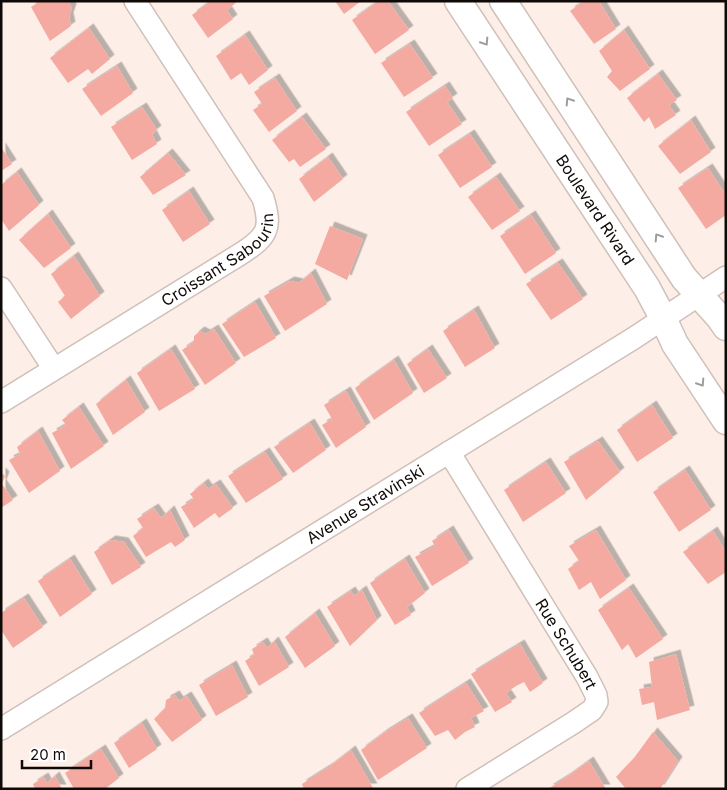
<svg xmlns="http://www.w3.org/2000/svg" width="727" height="790" font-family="Inter,sans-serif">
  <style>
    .building { fill: #f5aaa1; filter: url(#shadow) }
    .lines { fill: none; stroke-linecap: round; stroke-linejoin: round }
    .minor-casing { stroke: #cfc0b9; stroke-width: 24 }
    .tertiary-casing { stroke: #cfc0b9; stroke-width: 29 }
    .minor { stroke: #fff; stroke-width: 21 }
    .tertiary { stroke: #fff; stroke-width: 26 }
    .oneway { stroke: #9f9d9c }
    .labels { text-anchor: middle; stroke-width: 4.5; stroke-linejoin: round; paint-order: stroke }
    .street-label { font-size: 16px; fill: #0f0a08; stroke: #fff }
  </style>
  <defs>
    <filter id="shadow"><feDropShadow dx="4.5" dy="-4.5" stdDeviation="0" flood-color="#0004"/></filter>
  </defs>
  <rect width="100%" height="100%" fill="#fdeee7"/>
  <g class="building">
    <path d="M40,1H68L72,8L69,17L71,26L50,41L31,7Z"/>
    <path d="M211,1H238L227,10L233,19L208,38L192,15Z"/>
    <path d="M335,1H361L344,14Z"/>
    <path d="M379,1H388L409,30L375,54L352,20Z"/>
    <path d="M584,1H599L616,29L594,44L570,11Z"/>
    <path d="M89,28L110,59L92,74L88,69L68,83L50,58Z"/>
    <path d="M624,30L650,69L620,91L607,77L612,71L599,51Z"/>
    <path d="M245,35L268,70L249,85L241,73L231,80L216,56Z"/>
    <path d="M410,44L433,78L404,97L381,63Z"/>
    <path d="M117,66L133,93L101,116L82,89Z"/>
    <path d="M658,74L677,100L669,105L676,115L655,129L649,117L644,122L627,98Z"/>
    <path d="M275,78L297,111L269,132L253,110L262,104L254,92Z"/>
    <path d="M445,86L453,98L447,102L462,124L429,146L406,112Z"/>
    <path d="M142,107L157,130L152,134L157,144L132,160L111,127Z"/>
    <path d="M302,117L326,149L300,167L294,159L289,162L272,140Z"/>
    <path d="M691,120L711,152L680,174L658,146Z"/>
    <path d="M470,134L492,167L460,188L438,155Z"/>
    <path d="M1,147L12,164L1,171Z"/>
    <path d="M168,153L186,175L153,195L140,177Z"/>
    <path d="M328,157L343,179L314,202L299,179Z"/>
    <path d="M708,168L726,195V215L706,229L678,188Z"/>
    <path d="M17,172L39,205L9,231L1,219V185Z"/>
    <path d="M496,177L520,211L492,230L468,197Z"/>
    <path d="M189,191L210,224L183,242L162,210Z"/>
    <path d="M48,214L71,248L44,268L19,240Z"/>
    <path d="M531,215L556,253L525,274L500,236Z"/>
    <path d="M330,226L363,239L347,280L315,264Z"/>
    <path d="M74,256L100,296L71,319L58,302L65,296L51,274Z"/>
    <path d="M558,263L583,299L551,320L526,284Z"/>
    <path d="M311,273L327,304L285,331L264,296L290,281L299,283Z"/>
    <path d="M255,302L276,338L244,357L222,324Z"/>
    <path d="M474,310L495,348L465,367L443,331Z"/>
    <path d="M214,329L236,363L205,385L182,350L194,342V336L200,331L206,334Z"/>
    <path d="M171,349L195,389L159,411L137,373Z"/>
    <path d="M428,349L447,378L424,393L407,364Z"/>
    <path d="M394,360L413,393L374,420L355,388Z"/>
    <path d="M126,380L145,412L113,435L96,404Z"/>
    <path d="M346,391L366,427L336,448L322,425L332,419L324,405Z"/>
    <path d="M652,405L673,438L637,462L617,430Z"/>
    <path d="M79,407L104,446L71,469L52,433L66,425L62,420Z"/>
    <path d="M310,423L326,450L293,473L274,447Z"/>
    <path d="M38,431L60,471L29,493L9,460L20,454L17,447Z"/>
    <path d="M598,441L620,472L586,500L564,462Z"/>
    <path d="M265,452L283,479L246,503L228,476Z"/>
    <path d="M546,462L566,493L523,522L504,490Z"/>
    <path d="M685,470L711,510L679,532L653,492Z"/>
    <path d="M1,472L5,476L2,484L13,500L1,508Z"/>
    <path d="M204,483L208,489L216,484L233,508L219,518L215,513L194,528L181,507L194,499L190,494Z"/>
    <path d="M154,508L161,518L170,510L185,540L175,547L171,542L146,557L133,536L143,528L137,519Z"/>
    <path d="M449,530L469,563L432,586L415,557L435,546L432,541Z"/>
    <path d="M596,530L626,580L600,599L591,582L579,590L568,569L579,561L569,546Z"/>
    <path d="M713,531L726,552V572L708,584L683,552Z"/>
    <path d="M111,540L124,542L141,567L112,585L94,552Z"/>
    <path d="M70,559L92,594L60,617L38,581Z"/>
    <path d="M405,559L425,593L407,607L411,615L395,625L370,583Z"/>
    <path d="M629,588L663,639L636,658L628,644L622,650L598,610Z"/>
    <path d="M362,590L377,620L350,646L327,607L351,591L354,596Z"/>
    <path d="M24,598L43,627L13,648L1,630V613Z"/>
    <path d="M315,613L335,646L305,668L285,637Z"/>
    <path d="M274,641L289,667L259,686L245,661L254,655L252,649L263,642L267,648Z"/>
    <path d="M520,644L543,683L530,692L524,682L516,686L506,693L512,702L495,712L471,674Z"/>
    <path d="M676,654L690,710L657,720L654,702L642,705L639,689L652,687L649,662Z"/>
    <path d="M232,665L248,697L216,716L199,685Z"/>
    <path d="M466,683L484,711L471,718L475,727L465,732L455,740L448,730L435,736L419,713Z"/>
    <path d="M175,695L179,701L187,696L202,720L172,742L154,719L165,708L166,700Z"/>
    <path d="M408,718L427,748L378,780L361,750L384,733Z"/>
    <path d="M142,723L157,749L129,768L114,743Z"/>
    <path d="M653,732L678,761L660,789H626L616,777L634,758Z"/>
    <path d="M101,749L119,778L105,789H74L65,773Z"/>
    <path d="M351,750L373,788L304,789L302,784L329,767Z"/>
    <path d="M589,761L606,789H548L567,777Z"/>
    <path d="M55,776L62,789H35L33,784L44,777L47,783Z"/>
  </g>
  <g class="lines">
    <g class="minor-casing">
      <g id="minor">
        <path d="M1,288L54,369"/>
        <path id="s1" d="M1,402L242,253C268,236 272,228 263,198L135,1"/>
        <path id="s2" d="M449,452L587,677L596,695L597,702L592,710L573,723L467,789"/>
        <path id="s3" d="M1,729L634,338L726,277"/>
      </g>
    </g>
    <g class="tertiary-casing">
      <g id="tertiary">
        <path id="s4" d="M458,1L647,288L663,318L675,344L726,421"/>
        <path d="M503,1L684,278L719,317L726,327"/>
      </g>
    </g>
    <use href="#minor" class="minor"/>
    <use href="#tertiary" class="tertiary"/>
  </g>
  <defs><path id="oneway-chevron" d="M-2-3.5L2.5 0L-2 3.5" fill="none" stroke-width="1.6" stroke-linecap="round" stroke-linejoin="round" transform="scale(1.25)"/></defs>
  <g class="oneway">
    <use href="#oneway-chevron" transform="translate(485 42) rotate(57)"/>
    <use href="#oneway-chevron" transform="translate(569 101) rotate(-123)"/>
    <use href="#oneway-chevron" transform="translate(658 237) rotate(-123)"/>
    <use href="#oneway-chevron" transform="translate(701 383) rotate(57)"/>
  </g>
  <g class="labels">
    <g class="street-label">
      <text dy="6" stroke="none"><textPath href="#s4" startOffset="250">Boulevard Rivard</textPath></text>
      <text dy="6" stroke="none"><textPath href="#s1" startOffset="262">Croissant Sabourin</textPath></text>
      <text dy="6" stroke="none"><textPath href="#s3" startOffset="428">Avenue Stravinski</textPath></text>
      <text dy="6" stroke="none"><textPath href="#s2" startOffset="225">Rue Schubert</textPath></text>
    </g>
  </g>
  <rect width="727" height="790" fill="none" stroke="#0f0a08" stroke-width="5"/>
  <path d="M22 760v8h69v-8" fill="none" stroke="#0f0a08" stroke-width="2.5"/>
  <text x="30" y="760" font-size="15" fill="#0f0a08" stroke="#ffffff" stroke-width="4" paint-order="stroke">20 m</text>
</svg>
